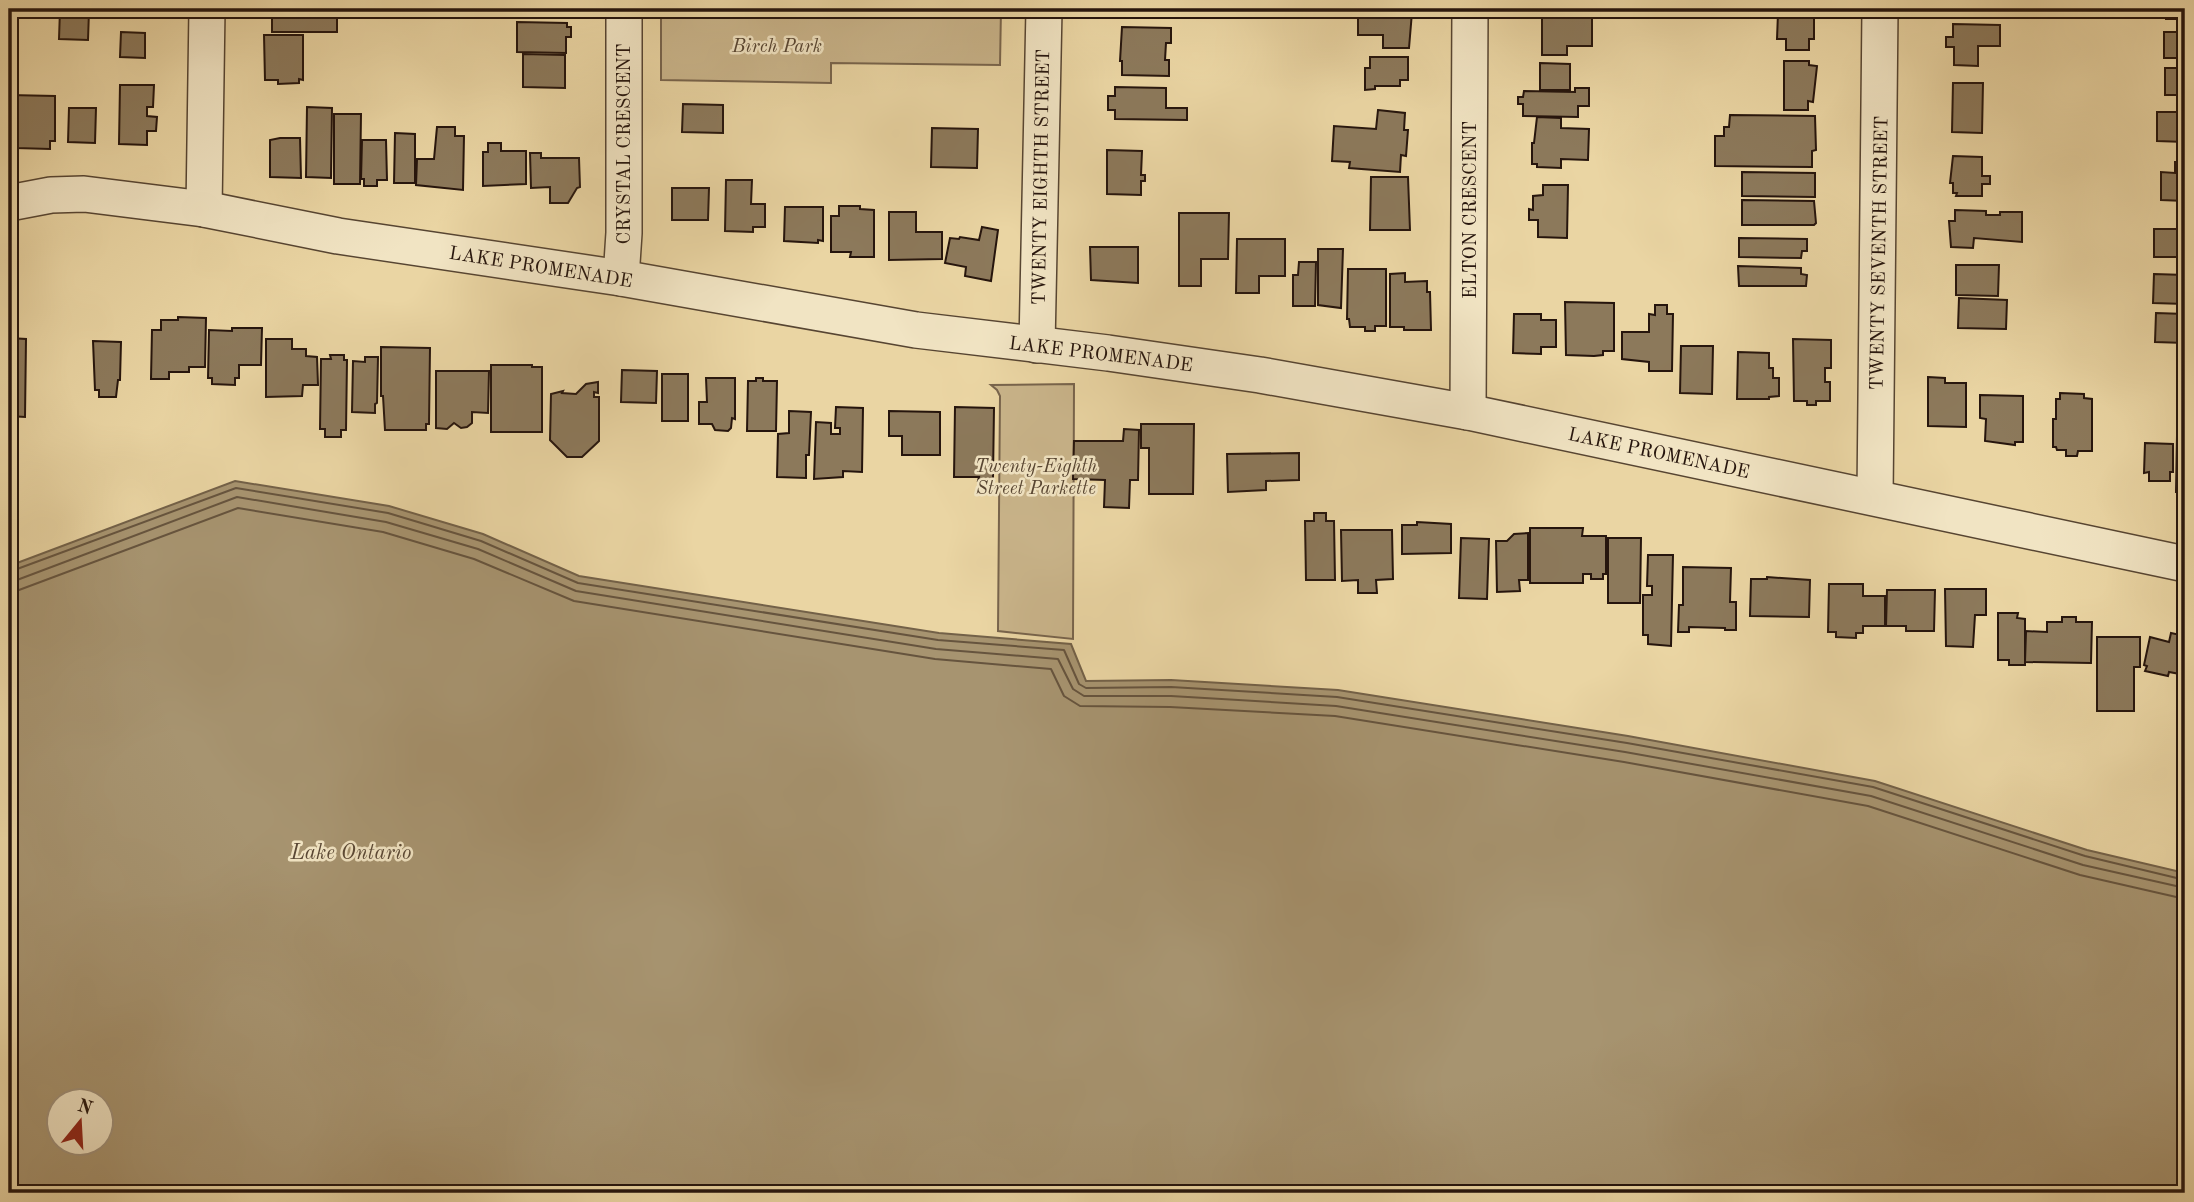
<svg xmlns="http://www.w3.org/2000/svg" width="2194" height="1202" font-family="'Old Standard TT',serif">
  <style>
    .green { fill: #c9b48a; stroke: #78644c; stroke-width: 2 }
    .water { fill: #a79470; stroke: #736148; stroke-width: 2; fill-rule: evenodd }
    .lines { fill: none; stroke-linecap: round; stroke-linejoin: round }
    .shore { stroke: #66543e; stroke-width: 2 }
    .building { fill: #8c795b; stroke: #26150d; stroke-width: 2 }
    .minor-casing { stroke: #574532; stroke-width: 38 }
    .minor { stroke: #f1e4c3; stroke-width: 35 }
    .labels { text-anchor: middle; stroke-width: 5; stroke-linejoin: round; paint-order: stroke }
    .park-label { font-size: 19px; font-style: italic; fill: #574532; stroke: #f1e4c3 }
    .street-label { font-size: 19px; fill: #26150d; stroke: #f1e4c3 }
    .water-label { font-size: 21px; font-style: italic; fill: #5a4835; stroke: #f1e4c3 }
  </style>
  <rect width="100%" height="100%" fill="#ead5a3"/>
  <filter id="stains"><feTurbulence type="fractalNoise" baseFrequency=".00286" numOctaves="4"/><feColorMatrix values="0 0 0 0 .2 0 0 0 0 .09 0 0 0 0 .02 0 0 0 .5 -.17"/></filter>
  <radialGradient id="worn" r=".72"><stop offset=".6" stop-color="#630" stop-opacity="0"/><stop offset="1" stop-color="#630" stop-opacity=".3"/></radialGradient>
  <g class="green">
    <path d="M661,9H1001L1000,65L831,63V83L661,80Z"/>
    <path d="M1074,384L1073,639L998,631L1000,396L997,390L991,385Z"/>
  </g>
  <path class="water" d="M235,481L389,506L483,534L579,576L939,633L1071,644L1086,681L1171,680L1338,690L1628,736L1875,781L2087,850L2185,873V1193H9V566ZM60,1100H102V1142H60Z"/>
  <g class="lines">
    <g class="shore">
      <path d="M9,572L236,488L388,513L481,541L578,583L938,640L1064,650L1079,684L1086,688L1171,687L1337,697L1627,743L1873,787L2085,856L2185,880"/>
      <path d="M9,581L17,580L237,497L386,522L478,549L576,591L936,649L1058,659L1073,689L1084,696H1171L1336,706L1625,752L1871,796L2083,865L2185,888"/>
      <path d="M9,591L19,590L238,508L383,532L474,559L574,601L935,659L1051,669L1064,696L1080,706L1170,707L1335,716L1624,762L1868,806L2080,875L2185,899"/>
    </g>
  </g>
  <g class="building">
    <rect x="272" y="9" width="65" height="23"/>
    <path d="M517,9H573V12H568V15L517,14Z"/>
    <rect x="1123" y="9" width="20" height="2"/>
    <path d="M1358,9H1409V12H1412L1409,48H1383V35H1358Z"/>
    <rect x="2166" y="9" width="19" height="10"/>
    <path d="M60,10L89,11L88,40L59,39Z"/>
    <path d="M1778,13H1814V39H1809V50H1786V39H1777Z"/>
    <path d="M1553,15L1592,16V46H1567V55H1542V18H1553Z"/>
    <path d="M517,22L567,23V27H571V37H566V53L517,52Z"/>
    <path d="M1953,24L2000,25V46H1978V66L1954,65V47H1946V37H1953Z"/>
    <path d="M1122,27L1171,28V43H1166L1165,60H1169V76L1122,75V61H1120Z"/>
    <path d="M121,32L145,33V58L120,57Z"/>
    <rect x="2164" y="32" width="21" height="26"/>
    <path d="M264,35H303V80L299,79V83L278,84V80H265Z"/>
    <path d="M523,54L565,55V88L523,87Z"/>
    <path d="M1370,57H1408V80H1400V86H1375V89L1365,90V68H1370Z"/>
    <path d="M1784,61H1809V65L1817,66L1813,102L1808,101V110H1784Z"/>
    <path d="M1540,63L1570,64V90H1540Z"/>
    <rect x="2165" y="68" width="20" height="27"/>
    <path d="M1953,83H1983L1982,133L1952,132Z"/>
    <path d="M120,85H154L153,107H147V116L157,117L156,131H147V145L119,144Z"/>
    <path d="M1115,87L1166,88V108H1187V120L1115,119V110H1108V96H1115Z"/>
    <path d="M1575,88H1589V106H1578V117L1523,116V104H1518V97H1523L1524,91L1575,92Z"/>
    <path d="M9,95L55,96V141H50V149L16,148V140H9Z"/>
    <path d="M683,104L723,105V133L682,132Z"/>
    <path d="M307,107L332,108L331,178L306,177Z"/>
    <path d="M69,108H96L95,143L68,142Z"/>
    <path d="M1378,110L1405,113L1404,130H1408L1406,156L1401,155L1400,172L1349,168L1350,162L1332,161L1334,126L1376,129Z"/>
    <path d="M2157,112H2185V142L2157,141Z"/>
    <path d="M334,114H361L360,184H334Z"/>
    <path d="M1730,115L1815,116L1816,150L1812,151V167L1715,166V136H1724V127H1729Z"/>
    <path d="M1537,117L1561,118V128L1589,129L1588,160L1561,159V168L1537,167V164H1532V143H1534Z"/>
    <path d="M437,127H455V136H464L463,190L416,185L417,159H434Z"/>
    <path d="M932,128L978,129L977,168L931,167Z"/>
    <path d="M395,133L415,134V183H394Z"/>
    <path d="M280,138H300L301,178L270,177V140Z"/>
    <path d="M362,140H386L387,180H377V186H364V179H361Z"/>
    <path d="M488,143H501V151H526V184L483,186V152H488Z"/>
    <path d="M1107,150L1142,151L1141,175H1145V181H1141V195L1107,194Z"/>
    <path d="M530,153H541V158H579L580,187L577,188L568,203H550V187L531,188Z"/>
    <path d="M1953,156L1982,157V176H1990V184H1982V196H1956L1957,193H1953V183H1950Z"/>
    <path d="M2175,162H2185V201L2161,200V172L2175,173Z"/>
    <path d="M1742,172L1815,173V197L1742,196Z"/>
    <path d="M1371,177H1408L1410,230H1370Z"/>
    <path d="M726,180H752L751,204H765V227H753V232L725,231Z"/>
    <path d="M1543,185H1568L1567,238L1538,237V220H1529V209L1533,210V196L1543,195Z"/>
    <path d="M672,188H709L708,220H672Z"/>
    <path d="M1742,200L1814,201L1816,223L1814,225H1742Z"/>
    <path d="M839,206H860V209L874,210V257H850L851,252H831V216H839Z"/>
    <path d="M785,207H823V241L818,240V243L784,241Z"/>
    <path d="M1955,210L1986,211V215H2000V212H2022V242L1974,238L1973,248L1951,247L1949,221H1955Z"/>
    <path d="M889,212H916V232H942V259L889,260Z"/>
    <path d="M1179,213H1229L1228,259H1201V286H1179Z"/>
    <path d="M982,227L998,230L991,281L965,276L966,267L945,263L950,238L959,239L960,237L979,240Z"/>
    <rect x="2154" y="229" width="31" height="28"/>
    <path d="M1739,238L1807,239V251H1802L1801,258L1739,257Z"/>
    <path d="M1237,239H1285V276H1259V293H1236Z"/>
    <path d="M1090,247H1138V283L1091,280Z"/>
    <path d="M1318,249H1343L1341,308L1318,305Z"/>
    <path d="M1299,262H1316L1315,306H1293V275H1298Z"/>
    <path d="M1956,265H1999L1998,296L1956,295Z"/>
    <path d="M1738,266L1801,268V274L1807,275L1806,286H1739Z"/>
    <path d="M1348,269H1386V326H1375V331H1365V327H1350L1349,319H1347Z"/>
    <path d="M1405,273V282L1427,281V292H1430L1431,330H1404V327H1390V274Z"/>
    <path d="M2154,274L2185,275V304L2153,303Z"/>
    <path d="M1959,298L2007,300L2006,329L1958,328Z"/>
    <path d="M1565,302L1614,303V351H1603V355L1594,356L1566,355Z"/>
    <path d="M1655,305H1667V314H1673L1672,371H1649V362L1622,359V332H1649V314L1655,315Z"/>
    <path d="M2156,313L2185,314V343L2155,342Z"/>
    <path d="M1514,314H1541V320H1556V347H1541V354L1513,353Z"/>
    <path d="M178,317L206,318L205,367H189V372H169V379H151L152,330H161V320H178Z"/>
    <path d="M232,328H262L261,365H239V378H235V385L212,384V378H208L209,330L232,331Z"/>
    <path d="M9,338L26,339L25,417L9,416Z"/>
    <path d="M266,339H292V349H306V356L317,357L318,385H303L302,396L266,397Z"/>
    <path d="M1793,339L1831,340V368H1825V382H1830V401H1816V405H1807V401H1794Z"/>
    <path d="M93,341L121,342L120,380H118L116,397H99V390H95Z"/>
    <path d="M1681,346H1713L1712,394L1680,393Z"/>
    <path d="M381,347L430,348L429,424H426V430H385L383,396H381Z"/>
    <path d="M1738,352L1769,353V368H1773V378H1779V396L1769,397V399H1737Z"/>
    <path d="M330,355H344V360H347L346,430H341V437H325V429H320L321,359H331Z"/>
    <path d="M365,357H378L377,403L375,404V413L352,412L353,361L365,362Z"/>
    <path d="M491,365H532V367H542V432H491Z"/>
    <path d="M622,370L657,371L656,403L621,402Z"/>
    <path d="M436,371H489L488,413L472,412V423L467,427L461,428L454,423L447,429L436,428Z"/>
    <rect x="662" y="374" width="26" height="47"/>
    <path d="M1928,377L1945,378V383H1966V427L1928,426Z"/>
    <path d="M706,378H735V419L732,418L731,428L728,431L715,430L712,424H699V402H707Z"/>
    <path d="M756,378H763V381H777L776,431H747L748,381H756Z"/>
    <path d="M598,382V393L594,392V397H599V441L582,457H567L550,440L551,394L563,391L562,393L576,394L586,384Z"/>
    <path d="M2060,393L2084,394V398L2092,399V451H2078L2077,456H2066V450H2057L2056,447H2053V419H2056V399H2060Z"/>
    <path d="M1980,395L2023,396V442H2015V445L1985,441L1986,419L1980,418Z"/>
    <path d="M836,407L863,408L862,472L843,471V477L814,479L816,422L831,423V434H840V428H835Z"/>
    <path d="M955,407L994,408L993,477L991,481H978L979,477H954Z"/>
    <path d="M789,411L811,412L809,455H806V478L777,477L778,434L789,433Z"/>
    <path d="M889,411L940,412V455H902V436H889Z"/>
    <path d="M1141,424H1194L1193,494H1149V448H1141Z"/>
    <path d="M1124,429L1139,430L1138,480H1130L1129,508L1104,507L1105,480L1073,479L1074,441H1123Z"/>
    <path d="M2177,436H2185V492H2176Z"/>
    <path d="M2145,443L2173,444V472H2170V481H2149V472L2144,473Z"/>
    <path d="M1299,453V480L1266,481V490L1228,492L1227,454Z"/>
    <path d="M1314,513H1326V521H1334L1335,580H1306L1305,521H1314Z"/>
    <path d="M1417,522L1451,524V553L1402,554V525H1417Z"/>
    <path d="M1530,528H1583L1582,536H1606V574H1603V579H1591V574H1583V583H1530Z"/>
    <path d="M1341,530H1392L1393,579L1376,580L1377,593H1358V580L1342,581Z"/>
    <path d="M1528,533V580H1519L1520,591L1497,592L1496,541H1507L1514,534Z"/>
    <path d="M1461,538L1489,539L1487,599L1459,598Z"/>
    <path d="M1608,538H1641L1640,603H1608Z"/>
    <path d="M1648,555H1673L1671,646L1648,644V635H1643V595H1652V586H1647Z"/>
    <path d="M1683,567L1731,568L1730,602H1736V630H1725V628L1689,627V632H1678L1679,605H1683Z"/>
    <path d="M1767,577L1810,580L1809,617L1750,616L1751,579H1767Z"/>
    <path d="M1829,584H1863V596H1885V626H1863V633H1856V638L1836,637V632H1828Z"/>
    <path d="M1945,589H1986V615H1975L1973,647L1946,646Z"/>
    <path d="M1887,590H1935L1934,631H1906V626H1886Z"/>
    <path d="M1998,613H2018L2017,618L2025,619V665H2009V660H1998Z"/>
    <path d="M2062,617H2076V622H2092L2091,663L2025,662L2026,631L2047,632V622H2062Z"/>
    <path d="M2171,633L2185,636V675L2169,672L2168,676L2145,671L2147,666L2144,665L2150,637L2169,642Z"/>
    <path d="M2097,637H2140V667H2134V711H2097Z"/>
  </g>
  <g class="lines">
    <g class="minor-casing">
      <g id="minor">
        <path d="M9,203L51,195L84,194L204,209L338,236L621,278L916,330L1108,353L1260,375L1468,412L2185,564"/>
        <path d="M204,209L207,9"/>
        <path d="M621,278L624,233V9"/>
        <path d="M1037,345L1044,9"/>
        <path d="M1468,412L1470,9"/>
        <path d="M1875,497L1880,9"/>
      </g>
    </g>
    <use href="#minor" class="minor"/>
  </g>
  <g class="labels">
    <g class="park-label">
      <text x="777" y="52">Birch Park</text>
      <text x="1036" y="472">Twenty-Eighth<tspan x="1036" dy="22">Street Parkette</tspan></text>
    </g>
    <g class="street-label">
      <text transform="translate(623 144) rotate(-90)" y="7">CRYSTAL CRESCENT</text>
      <text transform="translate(1040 177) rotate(-89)" y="7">TWENTY EIGHTH STREET</text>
      <text transform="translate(1469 210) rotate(-90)" y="7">ELTON CRESCENT</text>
      <text transform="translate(1878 253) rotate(-89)" y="7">TWENTY SEVENTH STREET</text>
      <text transform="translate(541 266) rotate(9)" y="7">LAKE PROMENADE</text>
      <text transform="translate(1101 353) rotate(7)" y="7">LAKE PROMENADE</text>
      <text transform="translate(1659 452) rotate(12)" y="7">LAKE PROMENADE</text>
    </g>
    <g class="water-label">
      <text x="351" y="859">Lake Ontario</text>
    </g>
  </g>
  <rect width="2194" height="1202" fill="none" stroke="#ead5a3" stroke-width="35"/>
  <rect x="10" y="10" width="2173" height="1181" fill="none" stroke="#26150d" stroke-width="3.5"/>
  <rect x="18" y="18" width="2159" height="1167" fill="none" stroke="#26150d" stroke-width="2"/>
  <g transform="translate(80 1122) rotate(18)"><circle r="33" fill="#f1e4c3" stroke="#a0917a" stroke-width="2"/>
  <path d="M0-5L12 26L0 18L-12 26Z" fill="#8f2418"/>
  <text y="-10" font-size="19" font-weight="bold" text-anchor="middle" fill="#26150d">N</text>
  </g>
  <rect width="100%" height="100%" filter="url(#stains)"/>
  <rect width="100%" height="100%" fill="url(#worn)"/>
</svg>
